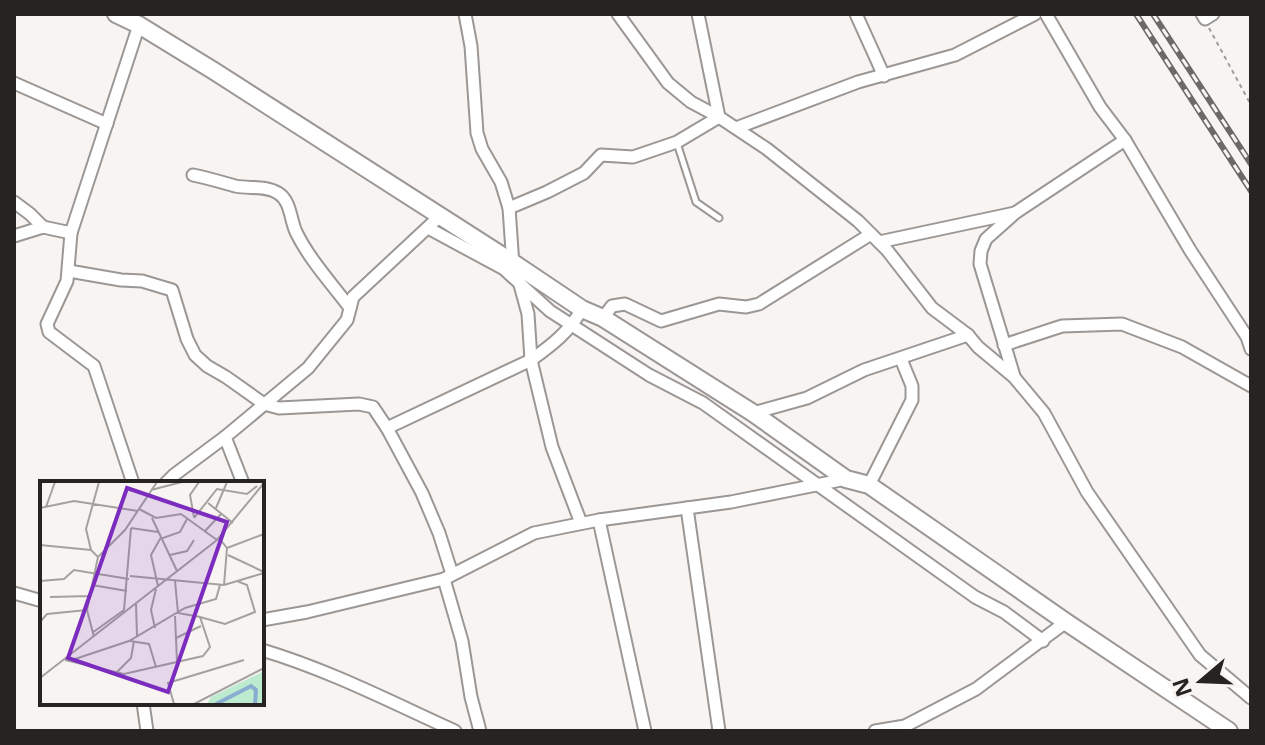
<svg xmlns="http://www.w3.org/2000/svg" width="1265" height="745" font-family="'Noto Sans',sans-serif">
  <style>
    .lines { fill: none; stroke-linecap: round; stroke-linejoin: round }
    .lane-casing { stroke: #9b9795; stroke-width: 9 }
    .street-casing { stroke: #9b9795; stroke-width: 15 }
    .secondary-casing { stroke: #9b9795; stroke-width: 20 }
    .path { stroke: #9f9c9a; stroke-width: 2; stroke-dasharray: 4 4; stroke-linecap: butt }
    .lane { stroke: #fff; stroke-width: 5 }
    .street { stroke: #fff; stroke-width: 11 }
    .secondary { stroke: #fff; stroke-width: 16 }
    .rail-casing { stroke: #6c6a68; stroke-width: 6 }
    .rail { stroke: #f8f4f2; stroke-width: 3; stroke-dasharray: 9; stroke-linecap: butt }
    .inset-river { fill: none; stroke: #89add1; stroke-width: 4 }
    .inset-road { fill: none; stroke: #a4a19f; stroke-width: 2 }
    .view { fill: #7b2cbf; fill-opacity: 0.15; stroke: #7b2cbf; stroke-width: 4 }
    .inset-edge { fill: none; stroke: #262423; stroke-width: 4 }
  </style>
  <rect width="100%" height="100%" fill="#f8f4f2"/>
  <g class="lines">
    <g class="lane-casing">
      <path id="lane" d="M677,143L696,202L719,218"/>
    </g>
    <g class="street-casing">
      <g id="street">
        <path d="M465,14L471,46L477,133L482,149L501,182L509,208L513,265"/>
        <path d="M618,14L668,83L691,102L719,117L767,149L858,221L887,250L932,308L968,335L978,347L1014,377L1044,413L1087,492L1200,655L1251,698"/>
        <path d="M856,14L884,76"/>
        <path d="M1046,14L1100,107L1125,140L1190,250L1247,337L1251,349"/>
        <path d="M1202,14L1205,19L1213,14"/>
        <path d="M14,83L107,124"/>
        <path d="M736,128L858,82L955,55L1035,14"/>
        <path d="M193,175C208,178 221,182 235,186C249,189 265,185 278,193C291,201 290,219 296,232C309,259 332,284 350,308"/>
        <path d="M14,202L30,214L43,227"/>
        <path d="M509,208L547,192L584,173L601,155L633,157L677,142L719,117L698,14"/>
        <path d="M428,228L504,269L550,311L649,375L703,403L975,597L1004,612L1043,641"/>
        <path d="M14,236L43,227L71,233"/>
        <path d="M879,242L1015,213"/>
        <path d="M69,271L121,280L142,281L172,290L187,339L195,355L207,366L226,377L264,404L279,408L359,404L373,407L387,428L422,493L439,533L452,574"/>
        <path d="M519,281L528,314L531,360L552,447L581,523"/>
        <path d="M603,318L612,306L625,304L661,321L719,304L746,307L759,304L871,234"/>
        <path d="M1004,345L1062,326L1122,324L1182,347L1251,386"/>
        <path d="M1014,376L980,264L981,251L986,239L1015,213L1125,140"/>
        <path d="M753,413L807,398L864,370L968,335"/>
        <path d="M387,428L531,360C552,345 569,332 582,309"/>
        <path d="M225,437L243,483"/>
        <path d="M133,483L94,366L49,332L47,324L67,281L71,233L139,25"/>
        <path d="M166,483L174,475L225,437L308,368L347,320L353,297L440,216"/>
        <path d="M869,485L912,400V386L901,359"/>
        <path d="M687,508L719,731"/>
        <path d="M599,520L645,731"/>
        <path d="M444,579L462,641L471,697L480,731"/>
        <path d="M14,593L42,601"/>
        <path d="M262,620L307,612L444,579L534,533L599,520L731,502L846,479"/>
        <path d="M262,650C329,670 391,702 455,731"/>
        <path d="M143,703L147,731"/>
        <path d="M875,731L905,726L976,689L1066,622"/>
      </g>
    </g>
    <g class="secondary-casing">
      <path id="secondary" d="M116,14L139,25L214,71L512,262L582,309L603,318L753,413L846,479L869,485L1066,622L1229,731"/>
    </g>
    <path class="path" d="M1209,28L1251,105"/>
    <use href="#lane" class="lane"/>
    <use href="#street" class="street"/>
    <use href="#secondary" class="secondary"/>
    <g class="rail-casing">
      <g id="rail">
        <path d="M1136,14L1251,191"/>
        <path d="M1153,14L1251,164"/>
      </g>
    </g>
    <use href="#rail" class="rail"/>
  </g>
  <g transform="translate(40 481)">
    <rect width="224" height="224" fill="#f8f4f2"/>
    <path d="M224,190V223H167L171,216Z" fill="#bcebd0"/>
    <path class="inset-river" d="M176,223L211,205L216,209L215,223"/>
    <path class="inset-road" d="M15,1H56M111,9L142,1M168,22L193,42M6,26L15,1M0,27L34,20L98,30M176,27L187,1M99,28L116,37L141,33L177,59M154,36L150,14L159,1M112,37L137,90M154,37L177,8L207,13L217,5M91,47L118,51M165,50L182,32M179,57L187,67L224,53M0,64L51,69M130,74L147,70L154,59M188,74L224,91M58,76L85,49L117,1M90,95L184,104L224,92M0,100L24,98L34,89L89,98M52,104L87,110M184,104L187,67M118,105L111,74L120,58L140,51L147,38M10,116L50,115M96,123L97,155M84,129L91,47M135,135L137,181M160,136L185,143L215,131L207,104L197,100M0,141L7,133L47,129M115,147L111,129L116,108M52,152L84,129M54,156L47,129L58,76L51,69L46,48L59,1M136,157L161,145M90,160L109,163L116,186M25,179L84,193L163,175L170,166L160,136L138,132L135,100M32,179L89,160L145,127L176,118L180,104M76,192L91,177L94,160M0,197L177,59L224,2M134,223L128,202L204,179M154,223L224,187"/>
    <path class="view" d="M87,7L187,41L128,211L28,177Z"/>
    <rect width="224" height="224" class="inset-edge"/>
  </g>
  <rect width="1265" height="745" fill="none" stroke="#262423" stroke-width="32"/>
  <g transform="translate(1201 681) rotate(251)" stroke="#f8f4f2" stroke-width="6" paint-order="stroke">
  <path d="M0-6L14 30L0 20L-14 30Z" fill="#262423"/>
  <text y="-12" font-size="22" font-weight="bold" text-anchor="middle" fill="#262423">N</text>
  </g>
</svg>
